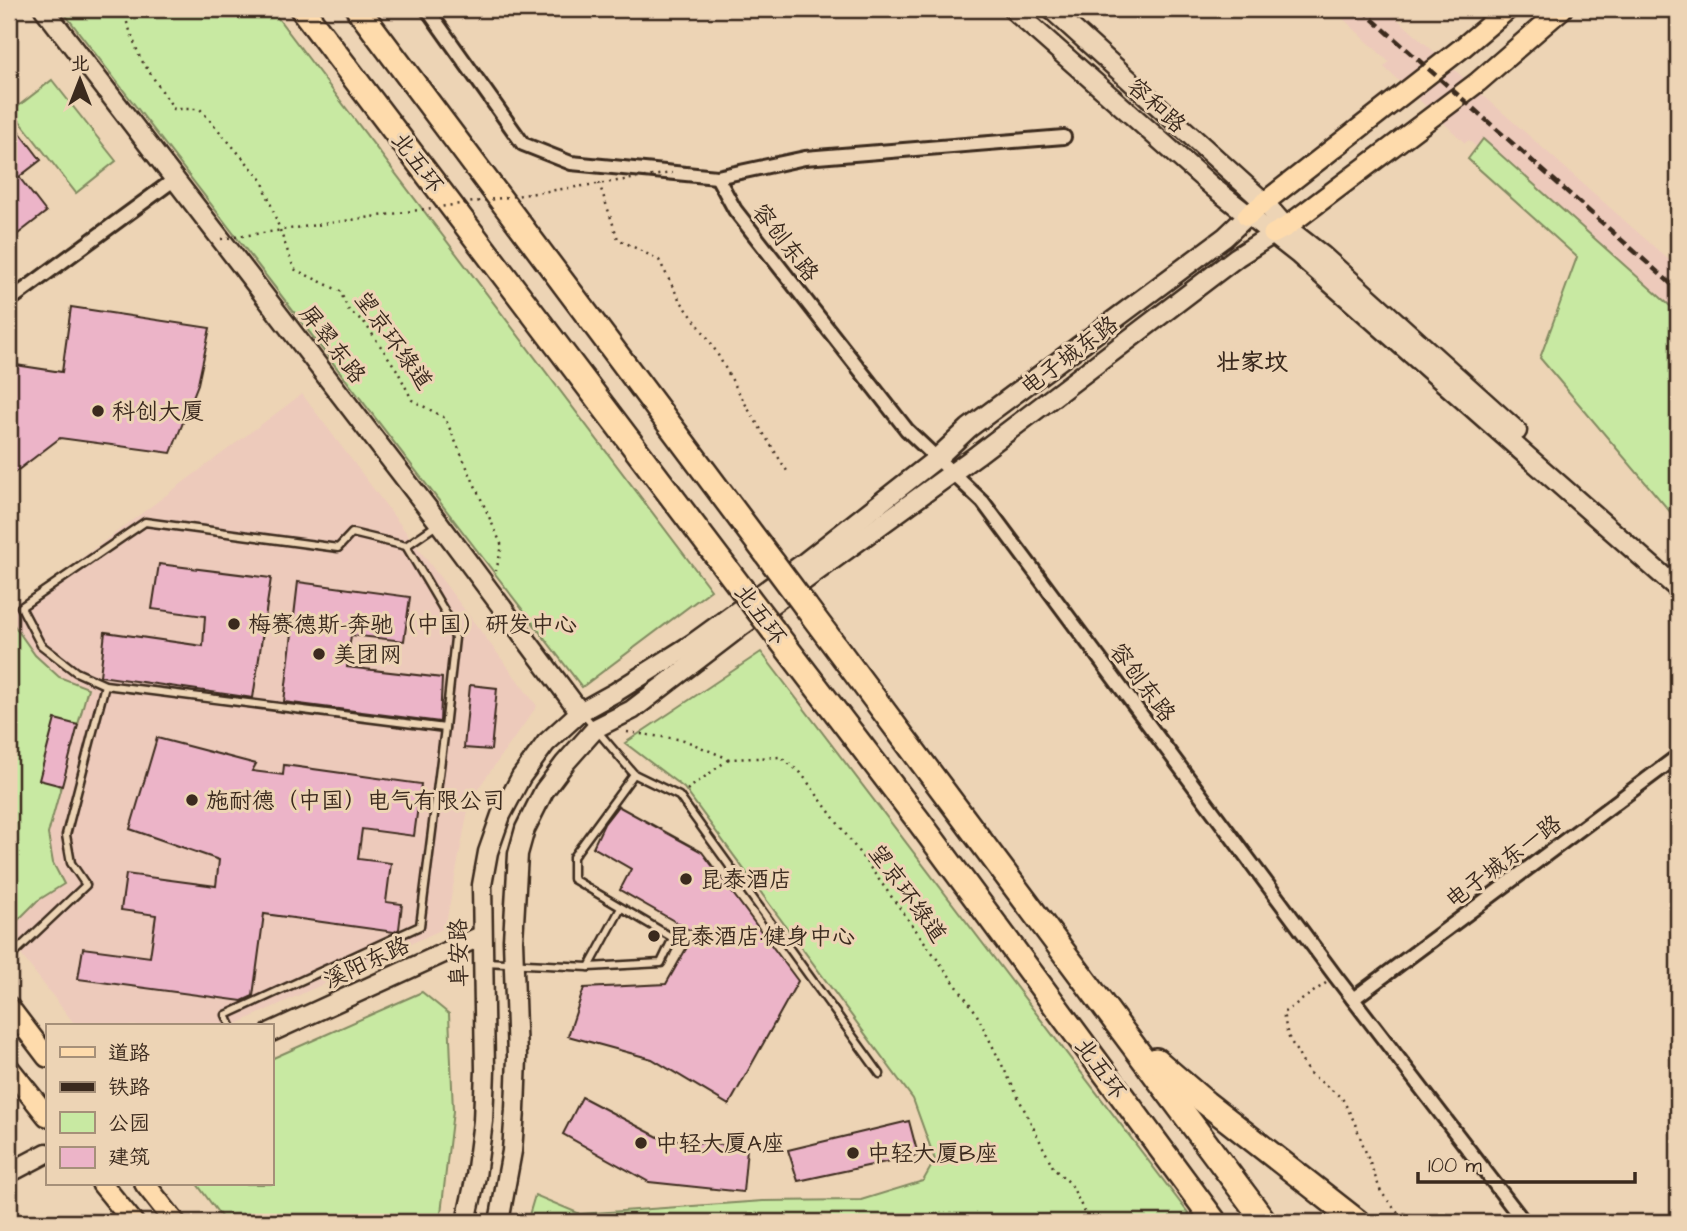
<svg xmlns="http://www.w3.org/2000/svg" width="1687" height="1231" font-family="'Architects Daughter','LXGW WenKai TC',sans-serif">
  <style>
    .built { fill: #edcabb }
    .green { fill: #c8e9a2; stroke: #828a60; stroke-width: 2 }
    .building { fill: #ecb4c8; stroke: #3b2a1e; stroke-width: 2 }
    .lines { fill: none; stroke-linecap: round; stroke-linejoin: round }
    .lane-casing { stroke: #3b2a1e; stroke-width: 11 }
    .street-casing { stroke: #3b2a1e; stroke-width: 18 }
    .secondary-casing { stroke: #3b2a1e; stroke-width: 23 }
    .primary-casing { stroke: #3b2a1e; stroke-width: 24 }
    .highway-casing { stroke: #3b2a1e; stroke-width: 28 }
    .path { stroke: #3b2a1e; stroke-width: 2.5; stroke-dasharray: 2 5; stroke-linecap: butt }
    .lane { stroke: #edd4b5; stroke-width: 6 }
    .street { stroke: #edd4b5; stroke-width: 12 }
    .secondary { stroke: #edd4b5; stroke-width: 18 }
    .primary { stroke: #fedbac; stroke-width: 19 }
    .highway { stroke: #fedbac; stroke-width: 23 }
    .rail { stroke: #3b2a1e; stroke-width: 4.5; stroke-dasharray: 10 5; stroke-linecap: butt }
    .highway-bridge-casing { stroke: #3b2a1e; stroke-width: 28; stroke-linecap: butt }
    .path-bridge { stroke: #3b2a1e; stroke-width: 2.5; stroke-dasharray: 2 5; stroke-linecap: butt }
    .highway-bridge { stroke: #fedbac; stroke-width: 23 }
    .poi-dot { fill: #3b2a1e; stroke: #edd4b5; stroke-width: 2.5 }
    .labels { text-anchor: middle; stroke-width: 6; stroke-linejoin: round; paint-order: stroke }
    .street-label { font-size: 23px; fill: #3b2a1e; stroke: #edd4b5 }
    .poi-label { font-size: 23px; fill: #3b2a1e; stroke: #edd4b5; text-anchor: start }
    .neighbourhood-label { font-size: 24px; font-weight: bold; fill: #3b2a1e; stroke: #edd4b5 }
  </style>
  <rect width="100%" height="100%" fill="#edd4b5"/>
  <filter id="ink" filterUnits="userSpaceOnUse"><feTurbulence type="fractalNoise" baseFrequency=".0143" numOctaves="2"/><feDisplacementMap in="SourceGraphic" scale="14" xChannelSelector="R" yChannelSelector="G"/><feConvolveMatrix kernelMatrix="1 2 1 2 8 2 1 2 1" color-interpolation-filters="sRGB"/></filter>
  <g filter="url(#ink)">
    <g class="built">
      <path d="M1333,9H1386L1678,268V336L1469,140L1465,143L1384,67L1389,62Z"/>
      <path d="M302,394L537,706L470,800L445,928L232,1026H76L9,939V612Z"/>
    </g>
    <g class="green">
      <path d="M61,9H271L711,590L582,687Z"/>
      <path d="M52,80L116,161L76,193L12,111Z"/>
      <path d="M1483,139L1678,313V521L1540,358L1577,257L1468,159Z"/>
      <path d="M9,618L35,655L59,677L88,688L48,834L53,863L64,884L37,901L9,929Z"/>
      <path d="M761,652L1195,1222H527L535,1195L580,1214L763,1201L861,1200L923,1181L935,1160L913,1099L684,788L625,743Z"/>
      <path d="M422,992L449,1014L453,1111L440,1222H225L197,1184H271V1059Z"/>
    </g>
    <g class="building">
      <path d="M18,130L41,160L19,177L46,212L9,241V138Z"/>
      <path d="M71,307L210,328L198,384L171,453L60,438L9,477V364L62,372Z"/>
      <path d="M159,564L271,578L253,698L100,676L105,632L203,646L205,616L152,609Z"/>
      <path d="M298,582L410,597L404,641L351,635L347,667L442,678L440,722L284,702Z"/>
      <path d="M470,685L497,688L491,750L464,748Z"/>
      <path d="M55,719L78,725L62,786L39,780Z"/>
      <path d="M157,738L256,764L252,771L283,775L284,765L421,784L414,836L362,829L358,859L391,863L386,902L402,904L399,929L394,932L264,914L253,996L242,1001L78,979L83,948L150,957L156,915L121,910L126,874L216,886L219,860L130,829Z"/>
      <path d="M618,806L702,852L798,981L729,1105L652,1059L568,1036L584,988L666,984L695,933L620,890L631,869L593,847L604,824Z"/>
      <path d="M582,1097L660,1138L747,1148L743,1192L649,1182L563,1134Z"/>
      <path d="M909,1121L918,1155L798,1181L788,1150Z"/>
    </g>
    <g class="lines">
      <g class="lane-casing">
        <g id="lane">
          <path d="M406,546L448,617L455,638L445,728L105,685L76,672L41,645L21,607L145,522L338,548L352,533L406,546L438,524"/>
          <path d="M634,774L679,796L880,1074"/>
          <path d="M9,958L86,885L71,863L66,835L105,685"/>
          <path d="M484,962L589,967L661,963L673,938L573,879V857L634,774L583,714"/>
          <path d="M589,967L621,908"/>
          <path d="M231,1026L226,1015L420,926L445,728"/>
        </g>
      </g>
      <g class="street-casing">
        <g id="street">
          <path d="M427,9L523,144L571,163L717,177L805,158L1064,137"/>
          <path d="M717,177L735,210L907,430L983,502L1336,977L1524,1222"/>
          <path d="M9,301L175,179"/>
          <path d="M1353,999L1678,756"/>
        </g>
      </g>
      <g class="secondary-casing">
        <g id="secondary">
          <path d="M44,9L439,523L580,712"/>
          <path d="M1012,9L1214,188L1299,255L1678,589"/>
          <path d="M1051,9L1264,202L1286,227L1322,255L1517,431"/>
          <path d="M271,1032L481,936"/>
          <path d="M9,1173L47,1153"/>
          <path d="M466,1222L476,1176L483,1121L485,1070L482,885L488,852L501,815L521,777L546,743L580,712L616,692L692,644L805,562L936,459L969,428L1225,237L1247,216"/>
          <path d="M499,1222L512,1151L515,1110L517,1057L513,940L518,854L525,829L544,791L565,763L596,728L632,710L739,628L977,455L1237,257L1273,234"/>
        </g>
      </g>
      <g class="primary-casing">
        <g id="primary">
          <path d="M1247,216L1462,48L1508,9"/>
          <path d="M1273,234L1286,227L1478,82L1562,9"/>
          <path d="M9,1007L47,1057"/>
          <path d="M9,1068L47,1116"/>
          <path d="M102,1184L133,1222"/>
          <path d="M145,1184L175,1222"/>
        </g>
      </g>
      <g class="highway-casing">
        <g id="highway">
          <path d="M302,9L741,588"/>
          <path d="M358,9L774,564"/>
          <path d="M806,607L1265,1222"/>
          <path d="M773,630L918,820L1215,1222"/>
          <path d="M1156,1060L1206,1103L1358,1222"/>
        </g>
      </g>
      <g class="path">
        <path d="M122,9L140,58L174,109H200L262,180L294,269L340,291L349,311L364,322L397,370L412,400L445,418L502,546L496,571"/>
        <path d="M599,183L618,239L659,260L679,299L710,341L750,412L787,471"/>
        <path d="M627,732L684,740L729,759L780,757L801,773L975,1011L1054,1169L1071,1184L1089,1222"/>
        <path d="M687,790L729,759"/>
        <path d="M1326,983L1283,1013L1288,1036L1308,1072L1342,1098L1354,1121L1381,1192L1397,1212L1445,1222"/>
      </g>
      <use href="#lane" class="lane"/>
      <use href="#street" class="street"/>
      <use href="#secondary" class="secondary"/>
      <use href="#primary" class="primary"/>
      <use href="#highway" class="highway"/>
      <path class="rail" d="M1361,9L1678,290"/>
      <g class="highway-bridge-casing">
        <g id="highway-bridge">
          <path d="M774,564L806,607"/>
          <path d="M741,588L773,630"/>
        </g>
      </g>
      <path class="path-bridge" d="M221,239L672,173"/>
      <use href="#highway-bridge" class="highway-bridge"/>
    </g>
  </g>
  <g class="poi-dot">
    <circle cx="98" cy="411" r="7"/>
    <circle cx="234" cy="624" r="7"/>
    <circle cx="319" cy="654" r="7"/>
    <circle cx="192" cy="800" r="7"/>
    <circle cx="686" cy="879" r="7"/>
    <circle cx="654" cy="936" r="7"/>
    <circle cx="641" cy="1143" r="7"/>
    <circle cx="853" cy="1153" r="7"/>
  </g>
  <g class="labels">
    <g class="street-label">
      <text transform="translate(1157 105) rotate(42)" y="8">容和路</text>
      <text transform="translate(418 162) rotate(53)" y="8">北五环</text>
      <text transform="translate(786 242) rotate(52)" y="8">容创东路</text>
      <text transform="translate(394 340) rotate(54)" y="8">望京环绿道</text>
      <text transform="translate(333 344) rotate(52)" y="8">屏翠东路</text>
      <text transform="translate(1069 355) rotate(-37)" y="8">电子城东路</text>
      <text transform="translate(761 614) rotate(53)" y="8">北五环</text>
      <text transform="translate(1143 682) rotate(53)" y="8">容创东路</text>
      <text transform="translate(1503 861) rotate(-37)" y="8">电子城东一路</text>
      <text transform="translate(908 893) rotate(54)" y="8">望京环绿道</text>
      <text transform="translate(458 953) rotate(-91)" y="8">阜安路</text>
      <text transform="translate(366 962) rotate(-25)" y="8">溪阳东路</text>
      <text transform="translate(1101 1068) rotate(54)" y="8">北五环</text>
    </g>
    <g class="poi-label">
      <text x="112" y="419">科创大厦</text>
      <text x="248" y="632">梅赛德斯-奔驰（中国）研发中心</text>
      <text x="333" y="662">美团网</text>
      <text x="206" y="808">施耐德（中国）电气有限公司</text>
      <text x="700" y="887">昆泰酒店</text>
      <text x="668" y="944">昆泰酒店·健身中心</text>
      <text x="655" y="1151">中轻大厦A座</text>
      <text x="867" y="1161">中轻大厦B座</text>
    </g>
    <g class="neighbourhood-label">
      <text x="1252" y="370">壮家坟</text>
    </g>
  </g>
  <rect width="1687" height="1231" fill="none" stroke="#edd4b5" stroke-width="35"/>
  <rect x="18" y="18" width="1652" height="1196" fill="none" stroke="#3b2a1e" stroke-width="2.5" filter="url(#ink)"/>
  <rect x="46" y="1024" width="228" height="161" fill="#edd4b5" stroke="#a69079" stroke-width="2"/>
  <rect x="60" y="1047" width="35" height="10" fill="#fedbac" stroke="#a69079" stroke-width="2"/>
  <text x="108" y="1060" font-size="21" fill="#3b2a1e">道路</text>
  <rect x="60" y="1082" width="35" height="10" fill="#3b2a1e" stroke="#a69079" stroke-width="2"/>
  <text x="108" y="1094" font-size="21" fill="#3b2a1e">铁路</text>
  <rect x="60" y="1112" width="35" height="21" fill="#c8e9a2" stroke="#a69079" stroke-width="2"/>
  <text x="108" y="1130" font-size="21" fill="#3b2a1e">公园</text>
  <rect x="60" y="1147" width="35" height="21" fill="#ecb4c8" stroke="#a69079" stroke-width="2"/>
  <text x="108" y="1164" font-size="21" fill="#3b2a1e">建筑</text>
  <g transform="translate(80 80)" stroke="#edd4b5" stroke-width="5" paint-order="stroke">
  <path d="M0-5L12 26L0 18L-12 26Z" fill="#3b2a1e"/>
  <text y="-10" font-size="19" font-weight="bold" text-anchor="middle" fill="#3b2a1e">北</text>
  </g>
  <path d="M1418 1172v10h217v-10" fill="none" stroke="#3b2a1e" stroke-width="3.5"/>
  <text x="1428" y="1172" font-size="21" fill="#3b2a1e" stroke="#edd4b5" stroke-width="5" paint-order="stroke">100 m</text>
</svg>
